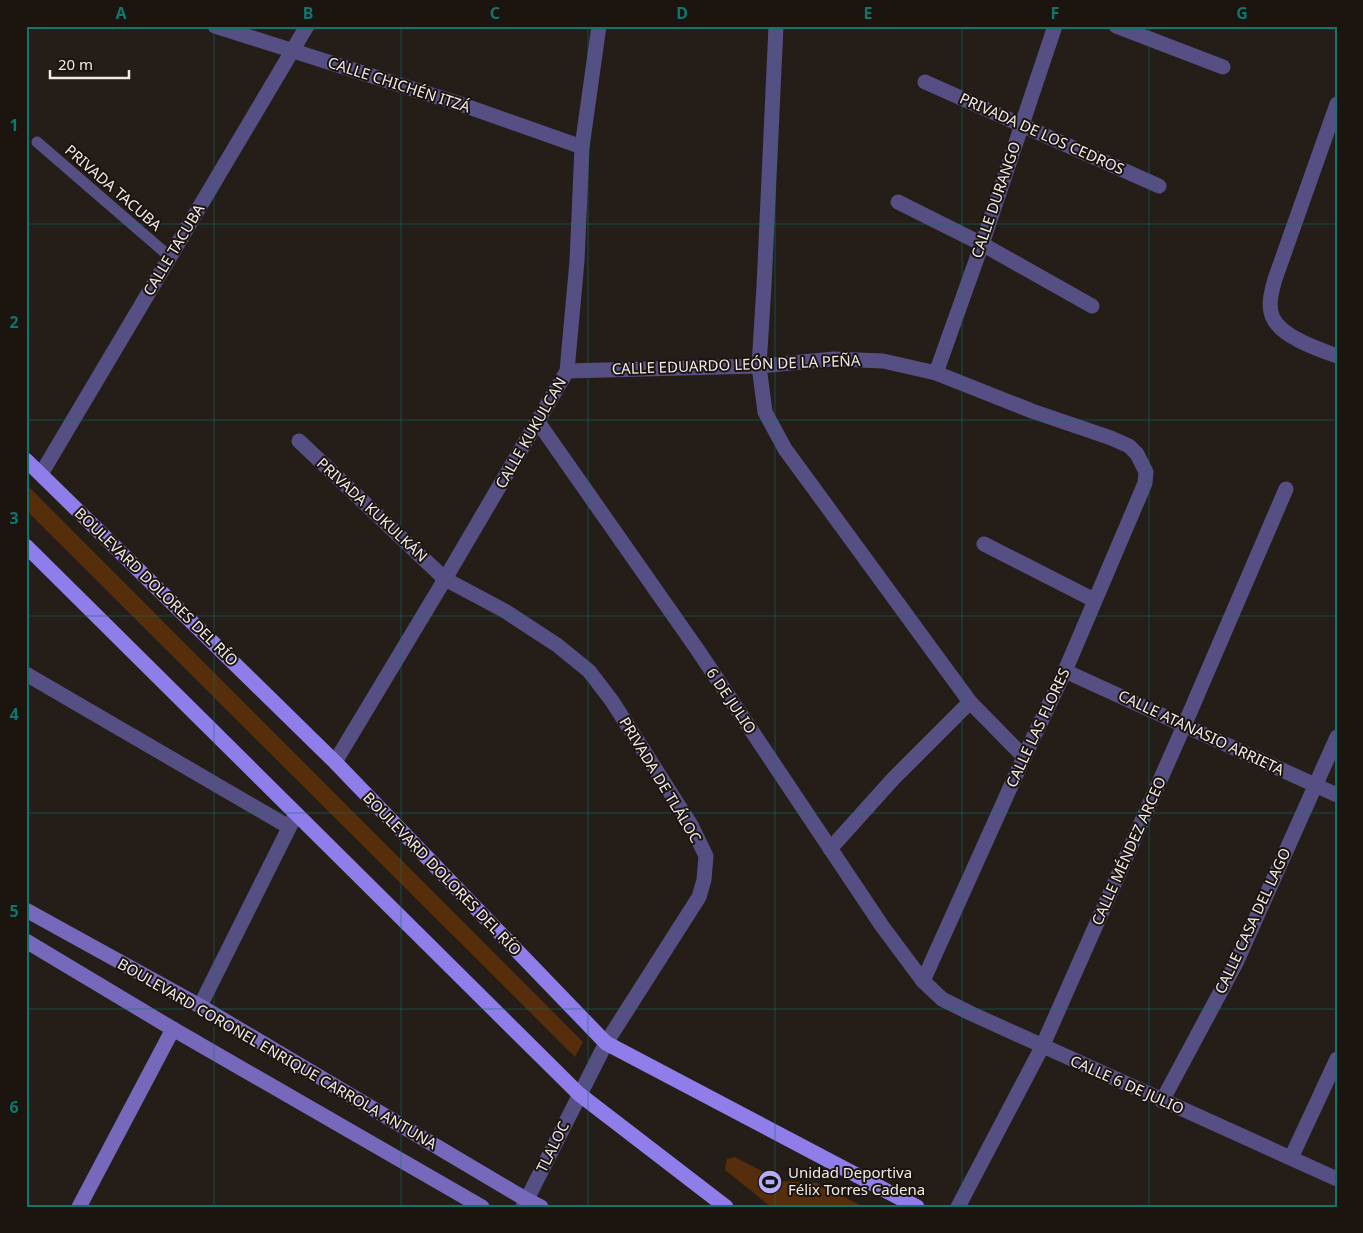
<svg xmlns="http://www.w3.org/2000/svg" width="1363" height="1233" font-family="'Noto Sans',sans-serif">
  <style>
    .green { fill: #572e0b }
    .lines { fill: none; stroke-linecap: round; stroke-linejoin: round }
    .lane { stroke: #564f83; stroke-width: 11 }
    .street { stroke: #564f83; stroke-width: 15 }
    .secondary { stroke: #7669bc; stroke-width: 15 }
    .primary { stroke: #8f7de9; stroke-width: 15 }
    .grid { fill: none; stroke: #0f766e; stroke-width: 1; stroke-opacity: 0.55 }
    .labels { text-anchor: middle; stroke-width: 4; stroke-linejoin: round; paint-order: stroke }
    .street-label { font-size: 15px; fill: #efeae6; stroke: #1b140f }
    .poi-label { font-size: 15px; fill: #efeae6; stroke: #1b140f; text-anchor: start }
    .neatline { fill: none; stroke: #0f766e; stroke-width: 2 }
    .grid-label { font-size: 16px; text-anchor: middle; font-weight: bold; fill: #0f766e }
  </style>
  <rect width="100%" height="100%" fill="#251d18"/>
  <g class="green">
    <path d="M26,484L583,1042L575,1057L26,510Z"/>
    <path d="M735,1157L781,1181L817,1183L864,1207H771L725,1170L727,1159Z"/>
  </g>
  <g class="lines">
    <path class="lane" d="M37,142L170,257"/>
    <g class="street">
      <path d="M215,26L463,105L582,147"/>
      <path d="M776,26L764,286L759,366L765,412L785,449L970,702L1024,757"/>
      <path d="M1116,26L1223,67"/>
      <path d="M925,82L1159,186"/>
      <path d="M1337,104L1275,279C1272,290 1267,306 1273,318C1282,337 1318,349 1337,356"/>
      <path d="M898,202L982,244L1092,306"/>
      <path d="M567,371L759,366L834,359L883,361L936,373L1032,411L1111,438L1129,446L1137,454L1146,472L1145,483L1140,495L1065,671L1024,757L923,981"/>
      <path d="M936,373L982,244L1055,26"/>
      <path d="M538,422L697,649L882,926L923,981L942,999L970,1013L1337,1179"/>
      <path d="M299,441L445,579L505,611L557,645L589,671L612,701L691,825L706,856L704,880L699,897L606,1043L523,1207"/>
      <path d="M41,474L307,26"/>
      <path d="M984,544L1094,600"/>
      <path d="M1065,671L1337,795"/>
      <path d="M26,674L289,827"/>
      <path d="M335,762L445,579L567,371L577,261L582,147L599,26"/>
      <path d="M830,849L893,779L970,702"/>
      <path d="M200,1006L294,818"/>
      <path d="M1162,1101L1236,963L1337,737"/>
      <path d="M1291,1158L1337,1059"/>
      <path d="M958,1207L1042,1047L1184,726L1286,489"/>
    </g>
    <g class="secondary">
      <path d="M26,910L200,1006L527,1200L541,1207"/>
      <path d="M26,941L173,1029L482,1207"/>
      <path d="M79,1207L173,1029"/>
    </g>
    <g class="primary">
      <path d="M26,460L335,762L606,1043L917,1207"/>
      <path d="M26,546L579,1094L726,1207"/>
    </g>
  </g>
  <path class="grid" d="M214,26V1207M401,26V1207M588,26V1207M775,26V1207M962,26V1207M1149,26V1207M26,224H1337M26,420H1337M26,616H1337M26,813H1337M26,1009H1337"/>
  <defs>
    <g id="stadium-disc" transform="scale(1.25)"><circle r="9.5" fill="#b5acf8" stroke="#1b140f"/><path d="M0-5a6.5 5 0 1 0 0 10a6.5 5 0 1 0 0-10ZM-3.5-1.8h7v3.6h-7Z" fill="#111"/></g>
  </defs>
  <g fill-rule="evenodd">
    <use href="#stadium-disc" x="770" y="1182"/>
  </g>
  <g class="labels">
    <g class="street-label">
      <text transform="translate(399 85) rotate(18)" y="5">CALLE CHICHÉN ITZÁ</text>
      <text transform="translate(1042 134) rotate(24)" y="5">PRIVADA DE LOS CEDROS</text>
      <text transform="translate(113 188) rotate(41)" y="5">PRIVADA TACUBA</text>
      <text transform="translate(996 200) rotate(-71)" y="5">CALLE DURANGO</text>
      <text transform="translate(174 250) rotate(-59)" y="5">CALLE TACUBA</text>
      <text transform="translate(736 365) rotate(-2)" y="5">CALLE EDUARDO LEÓN DE LA PEÑA</text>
      <text transform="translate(531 433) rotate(-60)" y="5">CALLE KUKULCAN</text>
      <text transform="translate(372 510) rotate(43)" y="5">PRIVADA KUKULKÁN</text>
      <text transform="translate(156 587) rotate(44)" y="5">BOULEVARD DOLORES DEL RÍO</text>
      <text transform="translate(731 701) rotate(56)" y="5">6 DE JULIO</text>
      <text transform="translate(1038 728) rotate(-65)" y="5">CALLE LAS FLORES</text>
      <text transform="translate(1201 733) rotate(25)" y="5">CALLE ATANASIO ARRIETA</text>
      <text transform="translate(660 780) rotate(59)" y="5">PRIVADA DE TLÁLOC</text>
      <text transform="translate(1129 851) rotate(-66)" y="5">CALLE MÉNDEZ ARCEO</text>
      <text transform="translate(442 874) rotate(46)" y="5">BOULEVARD DOLORES DEL RÍO</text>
      <text transform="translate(1253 921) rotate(-65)" y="5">CALLE CASA DEL LAGO</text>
      <text transform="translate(277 1054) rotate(30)" y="5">BOULEVARD CORONEL ENRIQUE CARROLA ANTUNA</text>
      <text transform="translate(1127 1085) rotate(24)" y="5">CALLE 6 DE JULIO</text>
      <text transform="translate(553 1147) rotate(-64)" y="5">TLALOC</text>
    </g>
    <g class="poi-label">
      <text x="788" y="1178">Unidad Deportiva<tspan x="788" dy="17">Félix Torres Cadena</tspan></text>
    </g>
  </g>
  <rect width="1363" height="1233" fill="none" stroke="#1b140f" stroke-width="55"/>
  <path d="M50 70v8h79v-8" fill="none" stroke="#efeae6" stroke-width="2.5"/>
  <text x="58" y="70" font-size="15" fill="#efeae6" stroke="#1b140f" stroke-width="4" paint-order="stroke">20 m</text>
  <rect x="28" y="28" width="1308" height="1178" class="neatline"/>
  <g class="grid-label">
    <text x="121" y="19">A</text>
    <text x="308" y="19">B</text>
    <text x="495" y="19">C</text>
    <text x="682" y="19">D</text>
    <text x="868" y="19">E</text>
    <text x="1055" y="19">F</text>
    <text x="1242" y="19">G</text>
    <text x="14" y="131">1</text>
    <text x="14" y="328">2</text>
    <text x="14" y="524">3</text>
    <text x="14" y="720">4</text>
    <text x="14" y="917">5</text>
    <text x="14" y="1113">6</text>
  </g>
</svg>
